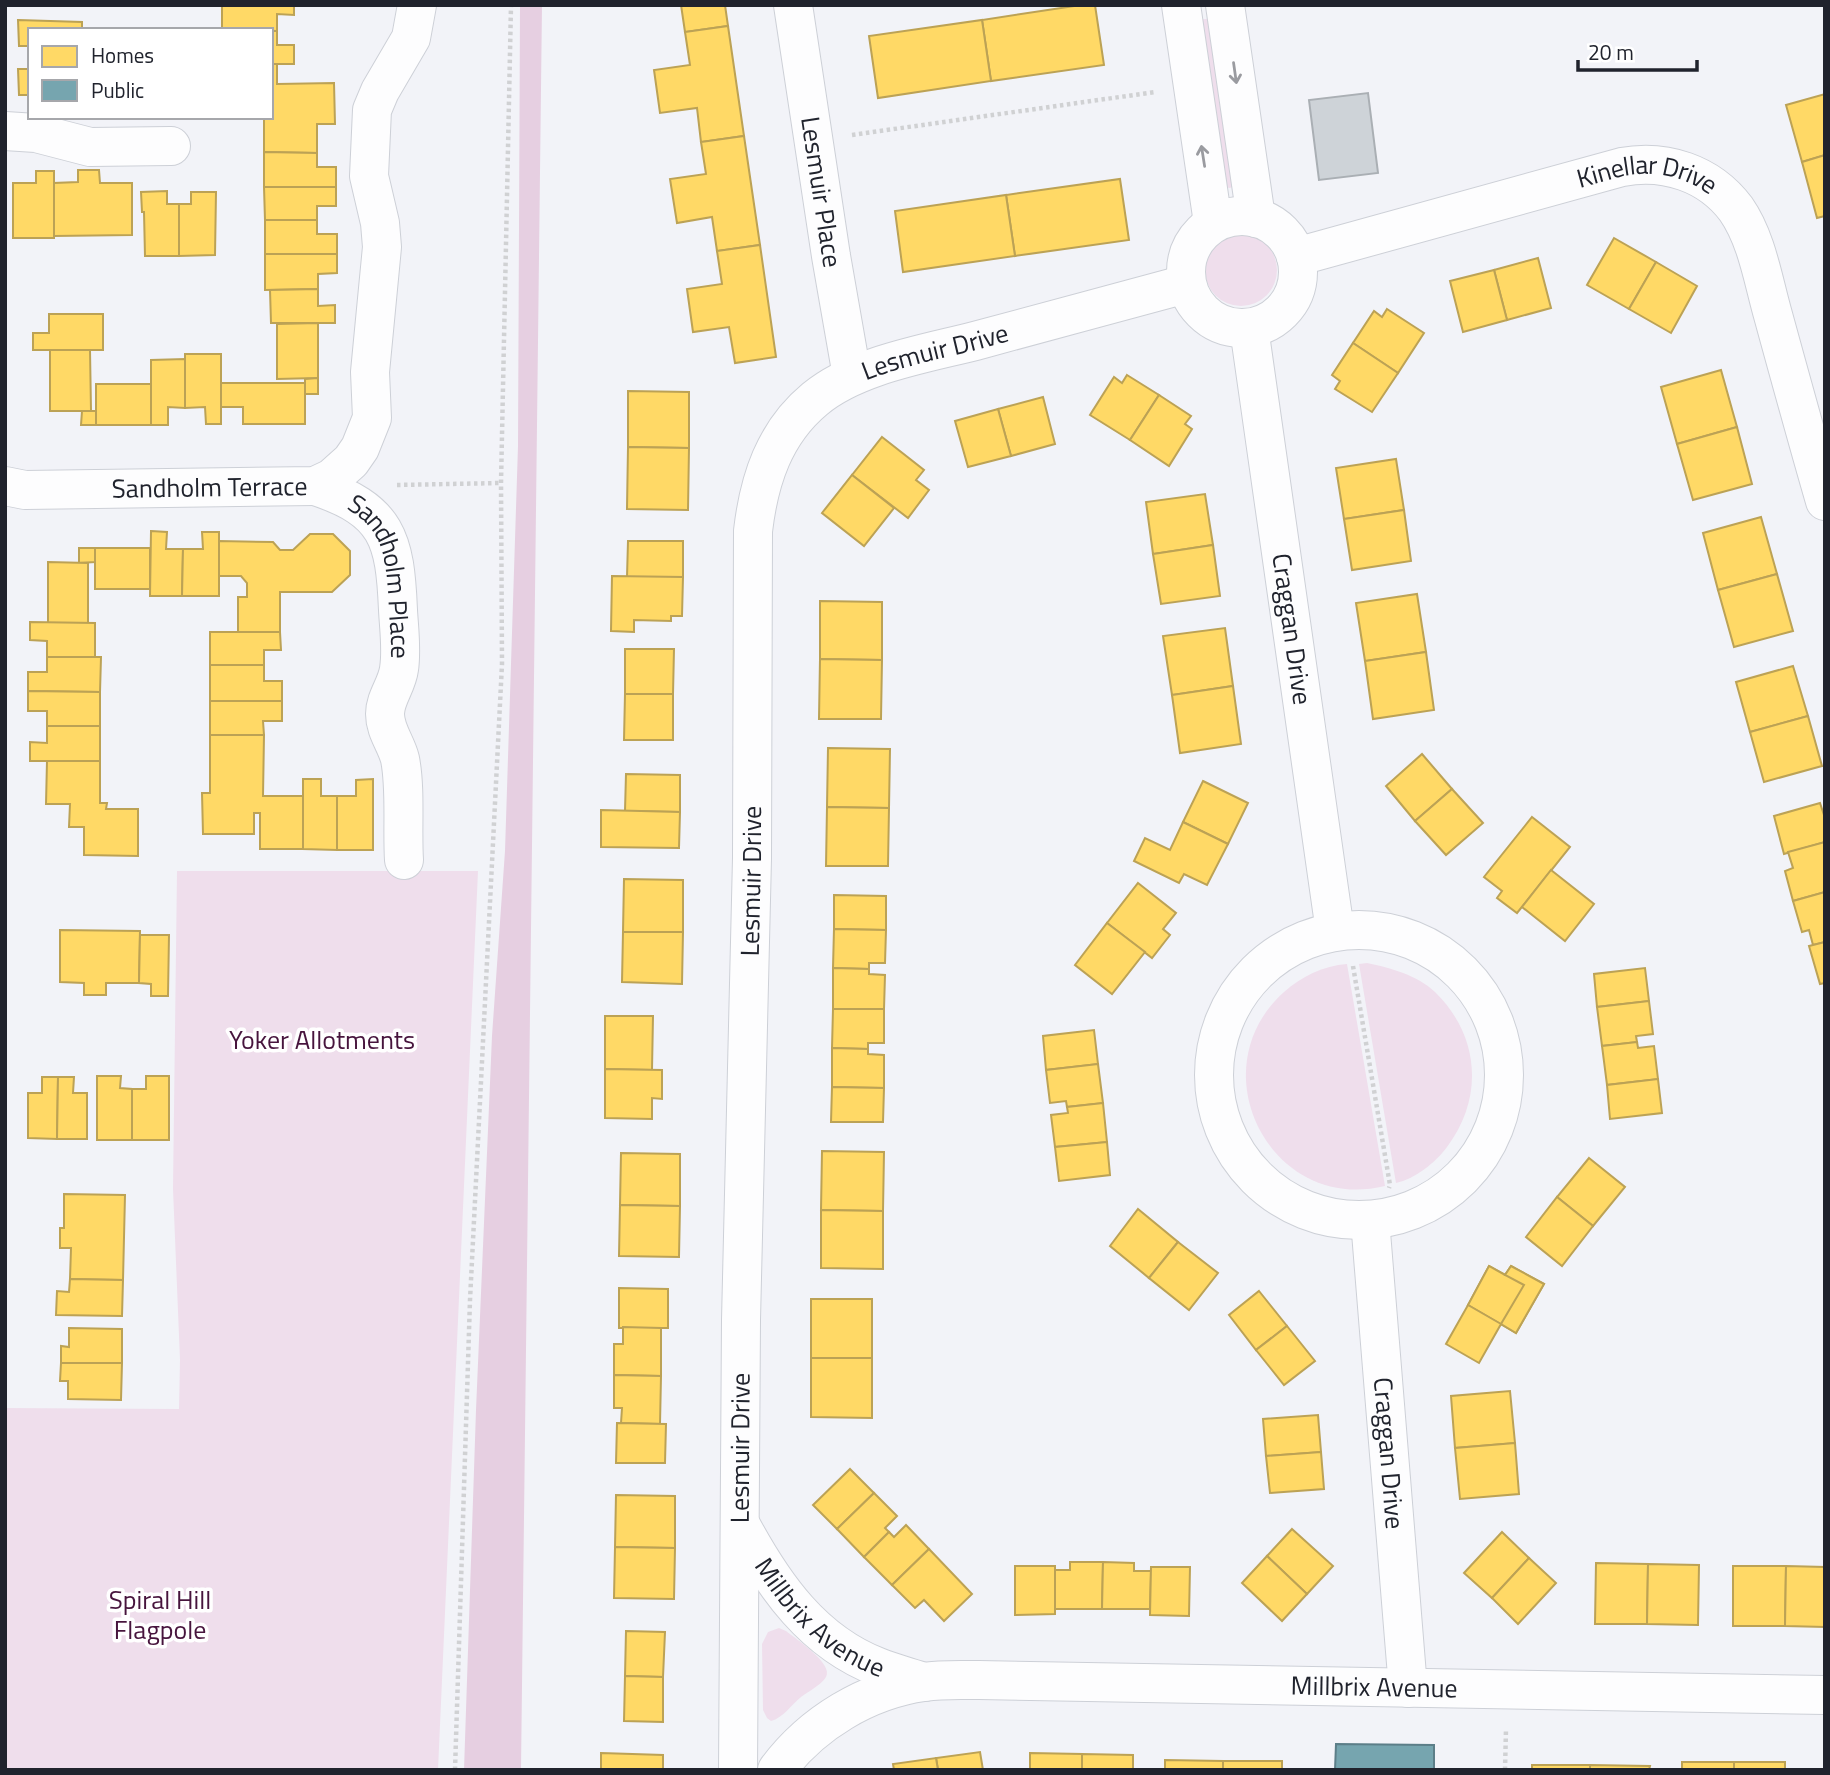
<svg xmlns="http://www.w3.org/2000/svg" width="1830" height="1775" font-family="'Titillium Web',sans-serif">
  <style>
    .green { fill: #efdeec }
    .forest { fill: #e6cfe1 }
    .homes { fill: #ffd966; stroke: #bca255; stroke-width: 2 }
    .public { fill: #76a5af; stroke: #5c7e88; stroke-width: 2 }
    .building { fill: #ced3d8; stroke: #aaafb4; stroke-width: 2 }
    .lines { fill: none; stroke-linecap: round; stroke-linejoin: round }
    .minor-casing { stroke: #cdd0d7; stroke-width: 40 }
    .path { stroke: #d0d1d3; stroke-width: 4.5; stroke-dasharray: 3.5 3.5; stroke-linecap: butt }
    .minor { stroke: #fdfdfe; stroke-width: 38 }
    .oneway { stroke: #9a9ba0 }
    .labels { text-anchor: middle; stroke-width: 7; stroke-linejoin: round; paint-order: stroke }
    .street-label { font-size: 26px; fill: #20232d; stroke: #fff }
    .park-label { font-size: 26px; fill: #47143d; stroke: #fff }
  </style>
  <rect width="100%" height="100%" fill="#f2f3f8"/>
  <g class="green">
    <path d="M1214,18L1235,185L1230,188L1224,187L1197,20Z"/>
    <circle cx="1241" cy="270" r="36"/>
    <path d="M177,871H478L438,1770H5V1408L179,1409L180,1360L173,1189Z"/>
    <path d="M1367,963C1391,968 1417,975 1435,992C1480,1036 1484,1098 1447,1147C1435,1163 1415,1179 1396,1183L1359,964Z"/>
    <path d="M1347,964L1385,1186C1271,1214 1197,1070 1284,992C1302,976 1323,966 1347,964Z"/>
    <path d="M779,1628L786,1631C796,1639 834,1664 826,1677C821,1685 809,1691 801,1697C791,1705 783,1718 771,1721L767,1718L763,1710L762,1644L768,1632Z"/>
  </g>
  <path class="forest" d="M520,5H542L521,1770H464L476,1410L492,1036L505,851L518,446Z"/>
  <g class="homes">
    <path d="M222,5H294V15L277,14V31L222,30Z"/>
    <path d="M681,5H725L728,26L685,32Z"/>
    <path d="M1081,5H1095L1104,65L991,81L982,20Z"/>
    <path d="M18,20L82,22V30H30V46H19Z"/>
    <path d="M982,20L991,81L878,98L869,36Z"/>
    <path d="M728,26L744,136L701,142L697,108L660,113L654,70L690,65L685,32Z"/>
    <path d="M271,31H277V45H294V64H271Z"/>
    <path d="M271,64H277V84L334,83L335,124H317V153L264,152V117H271Z"/>
    <path d="M18,69H30V95H19Z"/>
    <path d="M1825,94V155L1802,162L1786,105Z"/>
    <path d="M744,136L760,245L717,251L712,217L677,223L670,179L706,174L701,142Z"/>
    <path d="M264,152L317,153V167H336V187H264Z"/>
    <path d="M1825,155V216L1817,218L1802,162Z"/>
    <path d="M78,170H99L100,183H132V235L54,236V183L78,182Z"/>
    <path d="M36,171H54V238H13V183H36Z"/>
    <path d="M1120,179L1129,240L1015,256L1006,195Z"/>
    <path d="M264,187H336V206H317V220H265Z"/>
    <path d="M167,191V204H179V256H145L144,212H142L141,192Z"/>
    <path d="M191,192H216L215,255L179,256V204H191Z"/>
    <path d="M1006,195L1015,256L903,272L895,211Z"/>
    <path d="M265,220H317V234H337V254H265Z"/>
    <path d="M1614,238L1656,262L1629,309L1587,285Z"/>
    <path d="M760,245L776,357L735,363L729,327L693,332L687,289L722,284L717,251Z"/>
    <path d="M265,254H337V273L318,274V289L265,290Z"/>
    <path d="M1538,258L1551,308L1507,320L1494,270Z"/>
    <path d="M1656,262L1697,286L1671,333L1629,309Z"/>
    <path d="M1494,270L1507,320L1463,332L1450,281Z"/>
    <path d="M318,289V306L335,305V323H271L270,290Z"/>
    <path d="M1387,309L1424,333L1398,373L1353,343L1374,311L1382,317Z"/>
    <path d="M49,314H103V350H33V333H49Z"/>
    <path d="M318,323V378L277,379V324Z"/>
    <path d="M1353,343L1398,373L1372,412L1335,389L1340,381L1332,375Z"/>
    <path d="M50,350H90L91,411H50Z"/>
    <path d="M185,354H221V424H206L205,407L185,408Z"/>
    <path d="M185,359V408L168,407V425H151V360Z"/>
    <path d="M1721,370L1737,427L1677,444L1661,387Z"/>
    <path d="M1127,375L1159,395L1130,440L1090,415L1114,377L1122,383Z"/>
    <path d="M318,378V394H305V379Z"/>
    <path d="M221,383H305V424H243V407H221Z"/>
    <rect x="96" y="384" width="55" height="41"/>
    <path d="M628,391L689,392V448L628,447Z"/>
    <path d="M1159,395L1191,416L1185,424L1192,429L1169,466L1130,440Z"/>
    <path d="M1043,397L1055,444L1011,456L998,409Z"/>
    <path d="M998,409L1011,456L968,467L955,421Z"/>
    <path d="M82,411H96V425H81Z"/>
    <path d="M1737,427L1752,484L1693,500L1677,444Z"/>
    <path d="M882,437L924,470L916,480L929,490L908,518L852,475Z"/>
    <path d="M628,447L689,448L688,510L627,509Z"/>
    <path d="M1396,459L1404,510L1344,519L1336,468Z"/>
    <path d="M852,475L894,508L864,546L822,513Z"/>
    <path d="M1205,494L1213,545L1153,554L1146,502Z"/>
    <path d="M1404,510L1411,561L1352,570L1344,519Z"/>
    <path d="M1761,517L1777,574L1718,590L1703,533Z"/>
    <path d="M151,531L167,532L166,549H183L182,596H150Z"/>
    <path d="M202,532H219V596H182L183,549H203Z"/>
    <path d="M310,534H333L350,551V575L332,592H280V632H238V597H247V583L241,576H219V541L273,542L280,550H293Z"/>
    <path d="M628,541H683V577H627Z"/>
    <path d="M1213,545L1220,596L1161,604L1153,554Z"/>
    <path d="M79,548H95V562L79,563Z"/>
    <rect x="95" y="548" width="55" height="41"/>
    <path d="M48,562L88,563V623H48Z"/>
    <path d="M1777,574L1793,631L1734,647L1718,590Z"/>
    <path d="M612,576L683,577L682,616H671V621L634,620V632L611,631Z"/>
    <path d="M1417,594L1426,652L1365,661L1356,603Z"/>
    <path d="M820,601L882,602V660L820,659Z"/>
    <path d="M30,622L95,623V657H47V641L30,640Z"/>
    <path d="M1225,628L1233,686L1172,695L1163,636Z"/>
    <path d="M210,632H280L281,650H264V665H210Z"/>
    <path d="M625,649H674L673,694H625Z"/>
    <path d="M1426,652L1434,710L1373,719L1365,661Z"/>
    <path d="M47,657H101L100,692L28,691V672H47Z"/>
    <path d="M820,659L882,660L881,719H819Z"/>
    <path d="M210,665H264V681H282V701H210Z"/>
    <path d="M1793,666L1808,716L1750,732L1736,682Z"/>
    <path d="M1233,686L1241,744L1180,753L1172,695Z"/>
    <path d="M28,691L100,692V726H47V711H28Z"/>
    <path d="M625,694H673V740H624Z"/>
    <path d="M210,701H282V721H263L264,735H210Z"/>
    <path d="M1808,716L1822,766L1764,782L1750,732Z"/>
    <path d="M47,726H100V761H30V742L47,743Z"/>
    <path d="M210,735H264L263,796H303V849H260V813H254V834H203L202,793H210Z"/>
    <path d="M828,748L890,749L889,808L827,807Z"/>
    <path d="M1422,754L1452,789L1415,821L1386,786Z"/>
    <path d="M47,761H100V803H107L106,809H138V856L84,855V827H69L70,804H46Z"/>
    <path d="M626,774L680,775V812L625,811Z"/>
    <path d="M303,779H321V796H337V850L303,849Z"/>
    <path d="M373,779V850H337V796H356V780Z"/>
    <path d="M1203,781L1248,803L1228,844L1183,822Z"/>
    <path d="M1452,789L1483,823L1446,855L1415,821Z"/>
    <path d="M1820,803L1825,818V842L1784,854L1774,816Z"/>
    <path d="M827,807L889,808L888,866H826Z"/>
    <path d="M601,810L680,812L679,848L601,847Z"/>
    <path d="M1532,817L1570,847L1517,913L1497,898L1502,891L1484,877Z"/>
    <path d="M1183,822L1228,844L1207,885L1184,874L1179,883L1134,861L1145,838L1170,850Z"/>
    <path d="M1825,842V892L1793,901L1785,871L1793,868L1788,852Z"/>
    <path d="M1551,870L1594,904L1565,941L1522,907Z"/>
    <path d="M624,879L683,880V932H623Z"/>
    <path d="M1138,883L1176,913L1163,929L1170,935L1152,958L1107,923Z"/>
    <path d="M1825,892V942L1813,945L1809,930L1802,932L1793,901Z"/>
    <path d="M834,895L886,896V930L834,929Z"/>
    <path d="M1107,923L1145,952L1112,994L1075,965Z"/>
    <path d="M834,929L886,930L885,963H869V969L833,968Z"/>
    <path d="M60,930L140,931L139,983H106V995H84V983L60,982Z"/>
    <path d="M623,932H683L682,984L622,982Z"/>
    <path d="M140,935H169L168,996H151V984L139,983Z"/>
    <path d="M1825,942V983L1820,984L1809,946Z"/>
    <path d="M833,968L869,969V974L885,975L884,1009H833Z"/>
    <path d="M1645,968L1649,1001L1597,1007L1594,974Z"/>
    <path d="M1649,1001L1653,1034L1636,1036L1637,1042L1602,1046L1597,1007Z"/>
    <path d="M833,1009H884V1043H868V1049L832,1048Z"/>
    <path d="M605,1016H653L652,1070L605,1069Z"/>
    <path d="M1094,1030L1098,1064L1046,1070L1043,1036Z"/>
    <path d="M1637,1042L1638,1048L1654,1046L1658,1079L1607,1085L1602,1046Z"/>
    <path d="M832,1048L868,1049V1054L884,1055V1088L832,1087Z"/>
    <path d="M1098,1064L1103,1103L1067,1107L1066,1101L1050,1103L1046,1070Z"/>
    <path d="M605,1069L662,1070V1099L652,1098V1119L605,1118Z"/>
    <path d="M97,1076H121L120,1088L132,1089V1140H97Z"/>
    <path d="M146,1076H169V1140H132V1089H146Z"/>
    <path d="M42,1077H58L57,1139L28,1138V1093H42Z"/>
    <path d="M58,1077H74L73,1093H87V1139H57Z"/>
    <path d="M1658,1079L1662,1113L1610,1119L1607,1085Z"/>
    <path d="M832,1087L884,1088L883,1122H831Z"/>
    <path d="M1103,1103L1107,1142L1055,1147L1051,1115L1068,1113L1067,1107Z"/>
    <path d="M1107,1142L1110,1175L1059,1181L1055,1147Z"/>
    <path d="M822,1151L884,1152L883,1211L821,1210Z"/>
    <path d="M621,1153L680,1154V1206L620,1205Z"/>
    <path d="M1589,1158L1625,1187L1593,1226L1557,1197Z"/>
    <path d="M64,1194L125,1195L123,1280L70,1279L71,1248H60V1228H64Z"/>
    <path d="M1557,1197L1593,1226L1562,1266L1526,1237Z"/>
    <path d="M620,1205L680,1206L679,1257L619,1256Z"/>
    <path d="M1138,1209L1178,1242L1149,1278L1110,1246Z"/>
    <path d="M821,1210L883,1211V1269L821,1268Z"/>
    <path d="M1178,1242L1218,1273L1189,1310L1149,1278Z"/>
    <path d="M1489,1266L1524,1285L1501,1324L1468,1305Z"/>
    <path d="M1489,1266L1505,1275L1511,1266L1544,1284L1516,1333L1468,1305Z"/>
    <path d="M1511,1266L1544,1284L1516,1333L1501,1324L1524,1285L1505,1275Z"/>
    <path d="M70,1279L123,1280L122,1316L56,1315L57,1291L69,1292Z"/>
    <path d="M619,1288L668,1289V1328H619Z"/>
    <path d="M1259,1291L1287,1326L1256,1350L1229,1315Z"/>
    <rect x="811" y="1299" width="61" height="59"/>
    <path d="M1468,1305L1501,1324L1479,1363L1446,1344Z"/>
    <path d="M1287,1326L1315,1361L1284,1385L1256,1350Z"/>
    <path d="M623,1327L661,1328V1376L614,1375V1344H623Z"/>
    <path d="M69,1328L122,1329V1363H61V1346L69,1347Z"/>
    <path d="M811,1358H872V1418L811,1417Z"/>
    <path d="M61,1363H122L121,1400L68,1399V1381H60Z"/>
    <path d="M614,1375L661,1376L660,1424L621,1423L622,1408H614Z"/>
    <path d="M1510,1391L1515,1443L1455,1448L1451,1396Z"/>
    <path d="M1318,1415L1321,1452L1266,1456L1263,1419Z"/>
    <path d="M617,1423L666,1424L665,1463H616Z"/>
    <path d="M1515,1443L1519,1494L1460,1499L1455,1448Z"/>
    <path d="M1321,1452L1324,1489L1270,1493L1266,1456Z"/>
    <path d="M850,1469L874,1493L837,1529L813,1505Z"/>
    <path d="M874,1493L897,1516L885,1528L889,1532L864,1557L837,1529Z"/>
    <path d="M616,1495L675,1496V1548L615,1547Z"/>
    <path d="M906,1525L929,1549L892,1585L864,1557L889,1532L894,1537Z"/>
    <path d="M1292,1529L1333,1566L1307,1594L1267,1556Z"/>
    <path d="M1502,1532L1529,1558L1492,1598L1464,1573Z"/>
    <path d="M615,1547L675,1548L674,1599L614,1598Z"/>
    <path d="M929,1549L972,1594L944,1621L924,1600L915,1608L892,1585Z"/>
    <path d="M1267,1556L1307,1594L1282,1621L1242,1583Z"/>
    <path d="M1529,1558L1556,1583L1518,1624L1492,1598Z"/>
    <path d="M1070,1562H1103L1102,1609H1054L1055,1570H1070Z"/>
    <path d="M1103,1562L1134,1563V1571H1151L1150,1609H1102Z"/>
    <path d="M1596,1563L1648,1564L1647,1624H1595Z"/>
    <path d="M1648,1564L1699,1565L1698,1625L1647,1624Z"/>
    <path d="M1015,1566H1055V1614L1015,1615Z"/>
    <path d="M1733,1566H1786L1785,1626H1733Z"/>
    <path d="M1786,1566L1825,1567V1627L1785,1626Z"/>
    <path d="M1151,1567H1190L1189,1616L1150,1615Z"/>
    <path d="M626,1631L665,1632L663,1677L625,1676Z"/>
    <path d="M625,1676L663,1677V1722L624,1721Z"/>
    <path d="M980,1752L983,1770H938L936,1758Z"/>
    <path d="M601,1753L663,1755V1770H601Z"/>
    <path d="M1030,1753L1082,1754V1770H1030Z"/>
    <path d="M1082,1754L1133,1755V1770H1082Z"/>
    <path d="M936,1758L938,1770H894L893,1764Z"/>
    <path d="M1165,1760L1223,1761V1770H1165Z"/>
    <rect x="1223" y="1761" width="59" height="9"/>
    <rect x="1682" y="1762" width="52" height="8"/>
    <rect x="1734" y="1762" width="51" height="8"/>
    <rect x="1532" y="1765" width="58" height="5"/>
    <path d="M1590,1765L1650,1766L1649,1770H1590Z"/>
  </g>
  <path class="public" d="M1336,1744L1434,1745V1770H1335Z"/>
  <path class="building" d="M1368,93L1378,173L1319,180L1309,100Z"/>
  <g class="lines">
    <g class="minor-casing">
      <g id="minor">
        <path id="s1" d="M793,5L831,256L852,376"/>
        <path d="M1181,5L1213,223"/>
        <path d="M1225,5L1256,218"/>
        <path d="M5,131L36,133L90,147L171,146"/>
        <circle cx="1242" cy="272" r="56"/>
        <path id="s2" d="M1296,257L1622,167C1665,159 1709,173 1736,209C1757,239 1763,280 1773,315C1790,377 1807,439 1825,501"/>
        <path id="s3" d="M1249,328L1335,931"/>
        <path id="s4" d="M5,486L25,490L315,486L332,478L351,461L360,448L372,418L370,372L382,247L380,223L369,176L372,110L380,91L411,38L417,5"/>
        <path id="s5" d="M315,486C388,510 395,539 398,610C399,629 402,650 399,669C397,685 385,698 385,714C385,731 396,743 400,759C406,789 402,829 404,860"/>
        <circle cx="1359" cy="1075" r="145"/>
        <path id="s6" d="M1370,1220L1408,1688"/>
        <path id="s7" d="M742,1527C774,1586 813,1642 878,1667C893,1673 909,1677 924,1682"/>
        <path id="s8" d="M738,1770L741,1320L752,858L753,531C759,480 774,433 815,399C856,365 924,354 975,341C1045,322 1116,303 1186,284"/>
        <path id="s9" d="M777,1770C812,1723 867,1690 924,1682C942,1679 961,1680 979,1680L1825,1695"/>
      </g>
    </g>
    <g class="path">
      <path d="M852,135L1155,92"/>
      <path d="M397,485L501,483"/>
      <path d="M1353,966L1390,1185L1389,1188"/>
      <path d="M455,1770L470,1300L502,664L501,483L511,5"/>
      <path d="M1505,1770L1506,1729"/>
    </g>
    <use href="#minor" class="minor"/>
  </g>
  <defs><path id="oneway-shaft" d="M-6 0H5M1.5-3L5.5 0L1.5 3" fill="none" stroke-width="1.6" stroke-linecap="round" stroke-linejoin="round" transform="scale(1.75)"/></defs>
  <g class="oneway">
    <use href="#oneway-shaft" transform="translate(1235 73) rotate(82)"/>
    <use href="#oneway-shaft" transform="translate(1203 156) rotate(-99)"/>
  </g>
  <g class="labels">
    <g class="street-label">
      <text dy="9" stroke="none"><textPath href="#s2" startOffset="364">Kinellar Drive</textPath></text>
      <text dy="9" stroke="none"><textPath href="#s1" startOffset="189">Lesmuir Place</textPath></text>
      <text dy="9" stroke="none"><textPath href="#s8" startOffset="1519">Lesmuir Drive</textPath></text>
      <text dy="9" stroke="none"><textPath href="#s4" startOffset="205">Sandholm Terrace</textPath></text>
      <text dy="9" stroke="none"><textPath href="#s5" startOffset="126">Sandholm Place</textPath></text>
      <text dy="9" stroke="none"><textPath href="#s3" startOffset="304">Craggan Drive</textPath></text>
      <text dy="9" stroke="none"><textPath href="#s8" startOffset="889">Lesmuir Drive</textPath></text>
      <text dy="9" stroke="none"><textPath href="#s8" startOffset="322">Lesmuir Drive</textPath></text>
      <text dy="9" stroke="none"><textPath href="#s6" startOffset="234">Craggan Drive</textPath></text>
      <text dy="9" stroke="none"><textPath href="#s7" startOffset="122">Millbrix Avenue</textPath></text>
      <text dy="9" stroke="none"><textPath href="#s9" startOffset="626">Millbrix Avenue</textPath></text>
    </g>
    <g class="park-label">
      <text x="322" y="1049">Yoker Allotments</text>
      <text x="160" y="1609">Spiral Hill<tspan x="160" dy="30">Flagpole</tspan></text>
    </g>
  </g>
  <rect width="1830" height="1775" fill="none" stroke="#20232d" stroke-width="14"/>
  <rect x="28" y="28" width="245" height="91" fill="#ffffff" stroke="#a6a7ab" stroke-width="2"/>
  <rect x="42" y="46" width="35" height="21" fill="#ffd966" stroke="#a6a7ab" stroke-width="2"/>
  <text x="91" y="63" font-size="21" fill="#20232d">Homes</text>
  <rect x="42" y="80" width="35" height="21" fill="#76a5af" stroke="#a6a7ab" stroke-width="2"/>
  <text x="91" y="98" font-size="21" fill="#20232d">Public</text>
  <path d="M1578 60v10h119v-10" fill="none" stroke="#20232d" stroke-width="3.5"/>
  <text x="1588" y="60" font-size="21" fill="#20232d" stroke="#ffffff" stroke-width="5" paint-order="stroke">20 m</text>
</svg>
